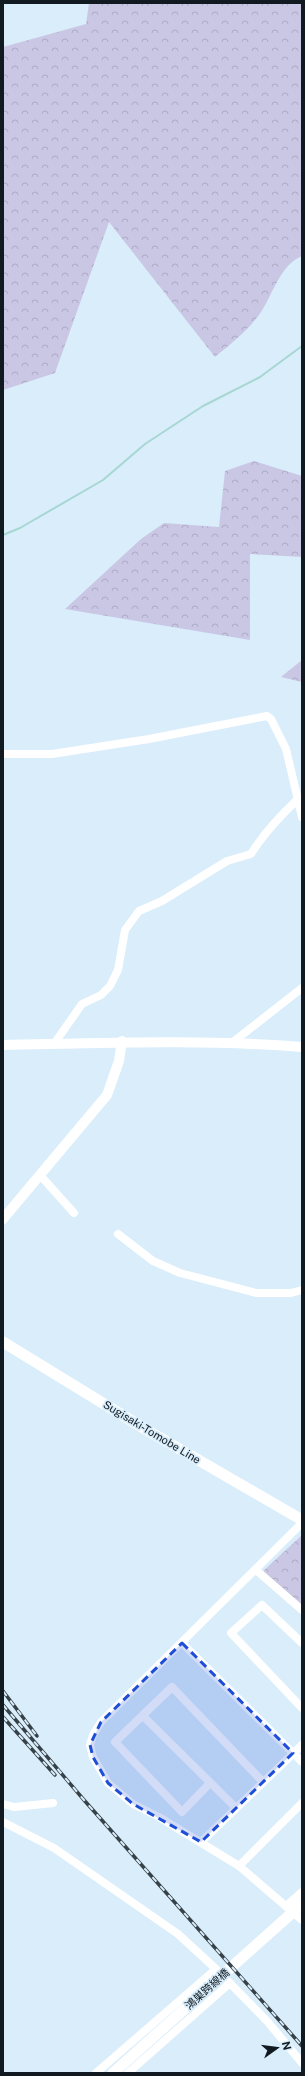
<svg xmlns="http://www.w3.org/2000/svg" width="305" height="2076" font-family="'Public Sans','Noto Sans JP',sans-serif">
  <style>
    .forest { fill: url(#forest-crowns) }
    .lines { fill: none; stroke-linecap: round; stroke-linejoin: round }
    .stream { stroke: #a7d7d2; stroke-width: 2 }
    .minor { stroke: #fff; stroke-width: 8 }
    .tertiary { stroke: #fff; stroke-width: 10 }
    .secondary { stroke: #fff; stroke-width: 11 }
    .rail-casing { stroke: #364148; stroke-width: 3.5 }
    .rail { stroke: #d9edfb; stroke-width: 2; stroke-dasharray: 6; stroke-linecap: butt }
    .marked { fill: #1d4ed8; fill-opacity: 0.2; stroke: #1d4ed8; stroke-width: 3; stroke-dasharray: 8 5; stroke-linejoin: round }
    .labels { text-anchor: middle; stroke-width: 3.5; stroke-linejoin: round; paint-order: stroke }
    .street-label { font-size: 11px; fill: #111a20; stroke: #d9edfb }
  </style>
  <defs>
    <pattern id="forest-crowns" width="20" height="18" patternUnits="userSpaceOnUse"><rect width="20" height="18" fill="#cac7e5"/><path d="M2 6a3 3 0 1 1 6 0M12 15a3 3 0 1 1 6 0" fill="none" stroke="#acaac4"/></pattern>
  </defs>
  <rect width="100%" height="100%" fill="#d9edfb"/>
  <g class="forest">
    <path d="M89,3H302V256C280,265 273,294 261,312C249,330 231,344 215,357L109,222L55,373L3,390V47L86,24Z"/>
    <path d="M254,461L302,476V557L250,554V640L65,609L141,539L164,523L219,527L225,471Z"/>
    <path d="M302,660V682L281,677Z"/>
    <path d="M302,1535V1609L261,1573Z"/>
  </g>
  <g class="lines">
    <path class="stream" d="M3,535L20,528L103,480L145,444L203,406L260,377L302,346"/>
    <g class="minor">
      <path d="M3,754H52L149,739L267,716L271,719L286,749L302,817"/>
      <path d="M233,1042L302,988"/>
      <path d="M54,1044L82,1004L101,995L110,986L118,970L125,930L139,911L162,901L227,861L251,854C264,833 279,817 297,800"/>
      <path d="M40,1175L74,1213"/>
      <path d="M118,1234L153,1261L180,1273L256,1293H291L302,1290"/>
      <path d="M302,1523L101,1722L93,1735L90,1745L93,1757L108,1783L133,1804L159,1817L239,1866L302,1920"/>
      <path d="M256,1570L302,1610"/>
      <path d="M182,1643L302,1762"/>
      <path d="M302,1643L262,1605L231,1633L302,1708"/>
      <path d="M143,1716L236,1808"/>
      <path d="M210,1783L182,1812L115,1742L172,1687L263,1782"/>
      <path d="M3,1804L14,1807L53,1803"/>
      <path d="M3,1822L54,1848L178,1934L216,1969L267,2021L302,2063"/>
      <path d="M201,1842L302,1745"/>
      <path d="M239,1866L302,1803"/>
      <path d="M286,1906L302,1892"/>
      <path d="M96,2073L216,1969"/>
      <path d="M128,2073L230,1983"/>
    </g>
    <g class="tertiary">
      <path d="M3,1045C103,1043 202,1039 302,1047"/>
      <path d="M3,1219L107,1095L119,1061L122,1041"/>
    </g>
    <g class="secondary">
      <path d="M3,1342L145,1429L302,1520"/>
      <path d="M113,2073L302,1904"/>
    </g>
    <g class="rail-casing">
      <g id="rail">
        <path d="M3,1691L37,1736"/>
        <path d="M3,1705L84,1800L302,2046"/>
        <path d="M3,1717L55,1775"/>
      </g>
    </g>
    <use href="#rail" class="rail"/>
  </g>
  <path class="marked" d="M182,1643L293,1753L201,1842L133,1804L108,1783L93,1757L90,1745L101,1722Z"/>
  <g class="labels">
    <g class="street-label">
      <text transform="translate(152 1432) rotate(31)" y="4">Sugisaki-Tomobe Line</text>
      <text transform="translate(207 1989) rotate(-42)" y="4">鴻巣跨線橋</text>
    </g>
  </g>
  <rect width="305" height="2076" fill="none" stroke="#111a20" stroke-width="8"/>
  <g transform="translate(277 2048) rotate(76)" stroke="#d9edfb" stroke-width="3" paint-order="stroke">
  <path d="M0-3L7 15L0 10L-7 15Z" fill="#111a20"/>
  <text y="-6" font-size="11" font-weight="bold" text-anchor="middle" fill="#111a20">N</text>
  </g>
</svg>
